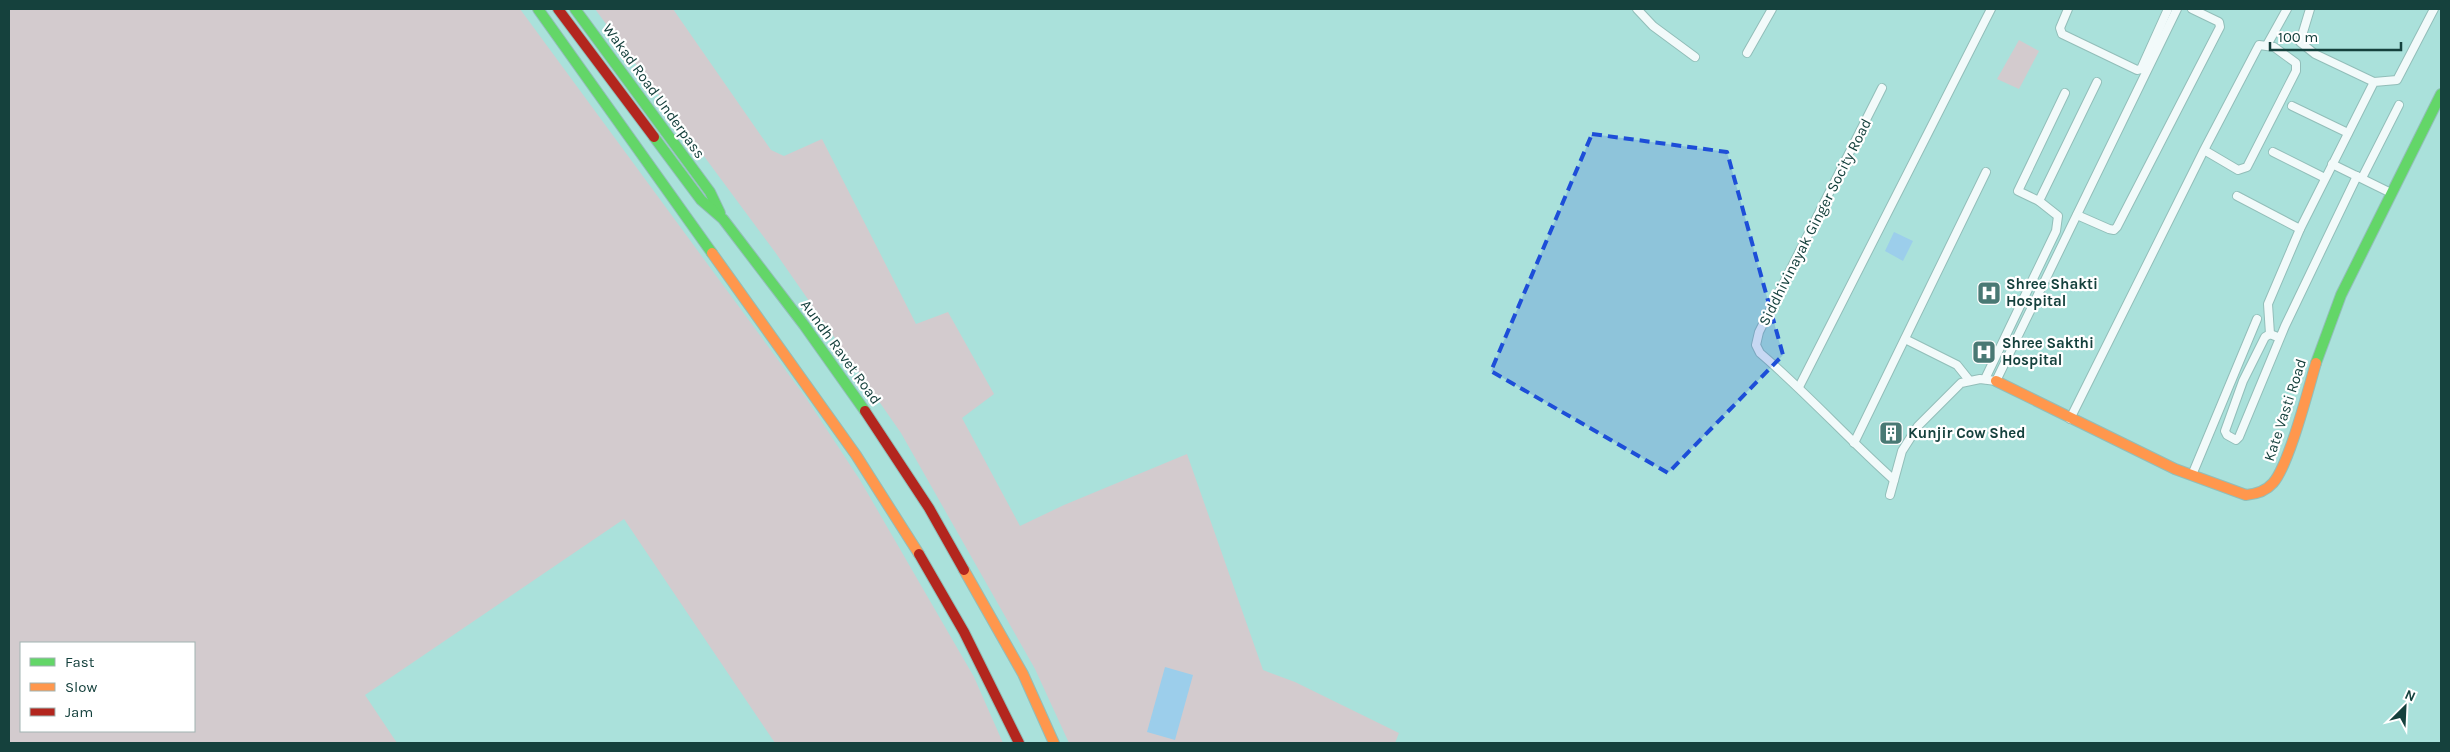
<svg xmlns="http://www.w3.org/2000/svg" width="2450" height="752" font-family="Karla,sans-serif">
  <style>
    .green { fill: #d3cbce; fill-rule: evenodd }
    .water { fill: #9cceeb }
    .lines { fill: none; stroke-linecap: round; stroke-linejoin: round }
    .street-casing { stroke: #92beb9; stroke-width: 10 }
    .fast-casing { stroke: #92beb9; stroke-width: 12 }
    .slow-casing { stroke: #92beb9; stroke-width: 12 }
    .jam-casing { stroke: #92beb9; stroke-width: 12 }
    .street { stroke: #f2fafa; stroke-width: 8 }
    .fast { stroke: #63d668; stroke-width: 10 }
    .slow { stroke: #ff974d; stroke-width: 10 }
    .jam { stroke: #b3261e; stroke-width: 10 }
    .marked { fill: #1d4ed8; fill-opacity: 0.2; stroke: #1d4ed8; stroke-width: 4; stroke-dasharray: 10 6; stroke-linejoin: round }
    .labels { text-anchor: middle; stroke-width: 4.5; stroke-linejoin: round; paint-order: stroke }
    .street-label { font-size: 15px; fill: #15413d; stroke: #fff }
    .poi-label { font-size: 15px; font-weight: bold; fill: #15413d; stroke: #fff; text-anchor: start }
  </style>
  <rect width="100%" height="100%" fill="#aae1db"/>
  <g class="green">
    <path d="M9,9H520L806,398L860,480L974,677L1003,743H775L624,519L365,695L397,743H9ZM21,643H194V731H21Z"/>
    <path d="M595,9H673L771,150L784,156L822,139L916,324L948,312L994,394L962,418L1020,526L1064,505L1187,454L1263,670L1295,682L1399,733L1395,743H1069L1035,669L901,433L775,252Z"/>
    <path d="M2019,40L2039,51L2019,89L1997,79Z"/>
  </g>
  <g class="water">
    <path d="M1894,232L1913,241L1903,261L1885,251Z"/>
    <path d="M1165,667L1193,675L1175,740L1147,732Z"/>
  </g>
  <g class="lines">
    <g class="street-casing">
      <g id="street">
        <path d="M1637,9L1653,26L1695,57"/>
        <path d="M2068,9L2060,28L2062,34L2137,70L2141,69L2168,9"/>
        <path d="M2310,9L2300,42L2315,54L2374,82"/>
        <path d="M2267,45L2287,9"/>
        <path d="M1747,53L1772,9"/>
        <path d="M1882,88L1759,332L1756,345L1760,353C1807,393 1848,439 1894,480"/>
        <path d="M2292,106L2348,133"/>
        <path d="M2273,152L2325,178"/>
        <path d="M2332,164L2391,193"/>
        <path d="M2362,178L2399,105"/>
        <path d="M2237,196L2300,229"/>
        <path d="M2039,201L2018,191L2065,93"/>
        <path d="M2077,215L2109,229L2114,230L2117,227L2220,27L2219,22L2192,9"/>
        <path d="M2270,334L2268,304L2300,229L2374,82L2397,80L2434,9"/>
        <path d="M2280,338L2270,334L2265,337L2243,381L2225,431L2227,435L2236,440L2239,437L2285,326L2357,176"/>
        <path d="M1905,339L1957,365L1969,380"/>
        <path d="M1985,379L2056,231L2058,216L2039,201L2097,82"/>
        <path d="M1799,387L1991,9"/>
        <path d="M2070,419L2204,150L2259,45L2274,47L2296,63V71L2247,167L2238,170L2204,150"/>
        <path d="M1854,443L1986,172"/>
        <path d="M2192,475L2257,319"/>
        <path d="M1890,495L1902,451L1918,426L1961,383L1980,379L1996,381L2177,9"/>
      </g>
    </g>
    <g class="fast-casing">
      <g id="fast">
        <path d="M538,9L712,253"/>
        <path d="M575,9L710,192L720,213"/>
        <path d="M654,137L701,200L723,219L804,325L865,411"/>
        <path d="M2316,363L2341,295L2441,94"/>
      </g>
    </g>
    <g class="slow-casing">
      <g id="slow">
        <path d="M712,253L856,455L919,554"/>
        <path d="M1996,381L2175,469L2246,495C2257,494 2266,491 2273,483C2289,465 2308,390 2316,363"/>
        <path d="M964,570L1023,674L1054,743"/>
      </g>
    </g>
    <g class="jam-casing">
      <g id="jam">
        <path d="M558,9L654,137"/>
        <path d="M865,411L929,508L964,570"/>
        <path d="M919,554L964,632L1019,743"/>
      </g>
    </g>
    <use href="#street" class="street"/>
    <use href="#fast" class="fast"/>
    <use href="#slow" class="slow"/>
    <use href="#jam" class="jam"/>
  </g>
  <path class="marked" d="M1592,134L1727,152L1783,355L1668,473L1491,371Z"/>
  <defs>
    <g id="hospital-square" transform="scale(1.25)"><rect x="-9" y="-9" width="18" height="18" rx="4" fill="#497974" stroke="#fff"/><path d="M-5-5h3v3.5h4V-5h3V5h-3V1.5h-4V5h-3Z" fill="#fff"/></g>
    <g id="building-square" transform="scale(1.25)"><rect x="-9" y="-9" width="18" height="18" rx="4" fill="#497974" stroke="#fff"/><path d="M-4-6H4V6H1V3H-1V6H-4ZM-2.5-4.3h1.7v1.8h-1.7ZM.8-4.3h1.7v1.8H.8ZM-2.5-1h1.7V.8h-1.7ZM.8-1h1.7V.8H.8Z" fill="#fff"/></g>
  </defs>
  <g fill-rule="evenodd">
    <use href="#hospital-square" x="1989" y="293"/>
    <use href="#hospital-square" x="1984" y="352"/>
    <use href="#building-square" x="1891" y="433"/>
  </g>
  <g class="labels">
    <g class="street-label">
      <text transform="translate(654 91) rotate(54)" y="5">Wakad Road Underpass</text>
      <text transform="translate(1815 222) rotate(-63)" y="5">Siddhivinayak Ginger Socity Road</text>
      <text transform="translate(841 352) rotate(54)" y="5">Aundh Ravet Road</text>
      <text transform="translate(2285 410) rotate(-72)" y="5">Kate Vasti Road</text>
    </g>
    <g class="poi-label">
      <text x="2006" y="289">Shree Shakti<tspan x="2006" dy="17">Hospital</tspan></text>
      <text x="2002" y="348">Shree Sakthi<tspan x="2002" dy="17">Hospital</tspan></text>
      <text x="1908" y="438">Kunjir Cow Shed</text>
    </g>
  </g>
  <rect width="2450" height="752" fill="none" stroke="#15413d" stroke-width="20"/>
  <rect x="20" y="642" width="175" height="90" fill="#ffffff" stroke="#a1b3b1"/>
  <rect x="30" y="658" width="25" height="8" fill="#63d668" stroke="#a1b3b1"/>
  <text x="65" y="667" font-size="15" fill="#15413d">Fast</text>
  <rect x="30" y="683" width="25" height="8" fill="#ff974d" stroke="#a1b3b1"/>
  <text x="65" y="692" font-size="15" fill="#15413d">Slow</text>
  <rect x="30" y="708" width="25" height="8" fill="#b3261e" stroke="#a1b3b1"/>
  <text x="65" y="717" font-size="15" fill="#15413d">Jam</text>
  <g transform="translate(2405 707) rotate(24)" stroke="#ffffff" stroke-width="4" paint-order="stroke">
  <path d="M0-4L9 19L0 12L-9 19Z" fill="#15413d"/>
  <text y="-8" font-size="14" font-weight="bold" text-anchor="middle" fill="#15413d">N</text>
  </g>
  <path d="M2270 42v8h131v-8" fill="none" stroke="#15413d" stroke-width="2.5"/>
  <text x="2278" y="42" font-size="15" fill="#15413d" stroke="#ffffff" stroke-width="4" paint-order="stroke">100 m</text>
</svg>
